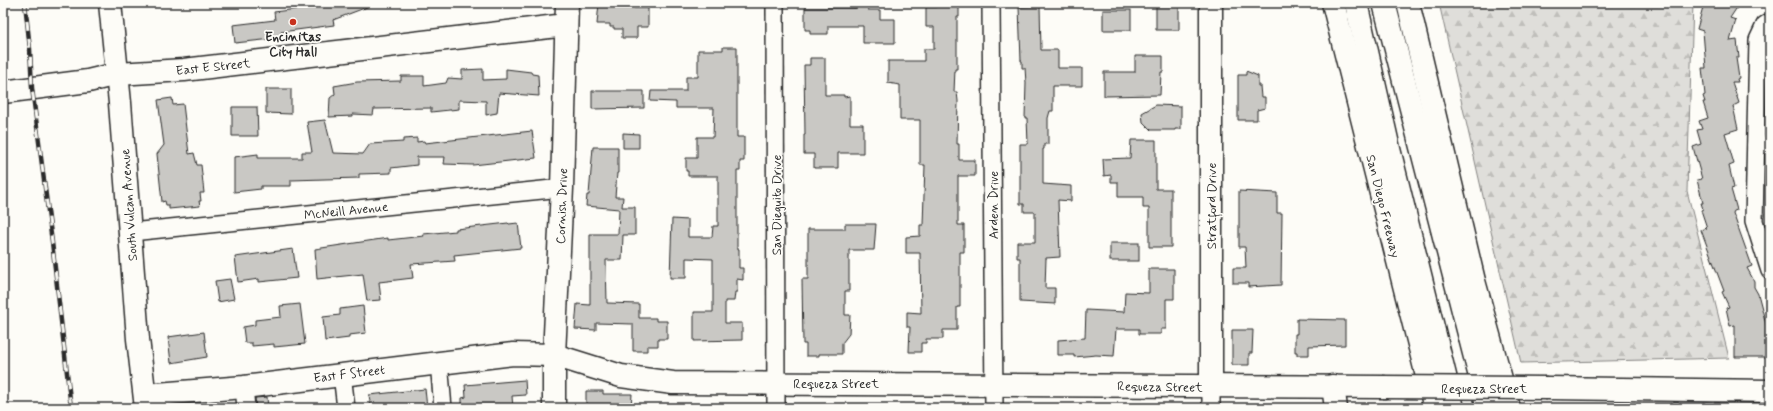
<svg xmlns="http://www.w3.org/2000/svg" width="1773" height="411" font-family="Mynerve,sans-serif">
  <style>
    .forest { fill: url(#forest-firs); stroke: #858482 }
    .building { fill: #c9c8c4; stroke: #2b2b2b }
    .lines { fill: none; stroke-linecap: round; stroke-linejoin: round }
    .street-casing { stroke: #2b2b2b; stroke-width: 20 }
    .secondary-casing { stroke: #2b2b2b; stroke-width: 25 }
    .highway-casing { stroke: #2b2b2b; stroke-width: 25 }
    .street { stroke: #fdfcf7; stroke-width: 17 }
    .secondary { stroke: #fdfcf7; stroke-width: 22 }
    .highway { stroke: #fdfcf7; stroke-width: 22 }
    .rail-casing { stroke: #2b2b2b; stroke-width: 4.5 }
    .rail { stroke: #fdfcf7; stroke-width: 3; stroke-dasharray: 9; stroke-linecap: butt }
    .secondary-bridge-casing { stroke: #2b2b2b; stroke-width: 25; stroke-linecap: butt }
    .secondary-bridge { stroke: #fdfcf7; stroke-width: 22 }
    .poi-dot { fill: #c8321e; stroke: #fdfcf7; stroke-width: 1.5 }
    .labels { text-anchor: middle; stroke-width: 3.5; stroke-linejoin: round; paint-order: stroke }
    .poi-label { font-size: 13px; font-weight: bold; fill: #2b2b2b; stroke: #fdfcf7 }
    .street-label { font-size: 13px; fill: #2b2b2b; stroke: #fdfcf7 }
  </style>
  <defs>
    <pattern id="forest-firs" width="22" height="20" patternUnits="userSpaceOnUse"><rect width="22" height="20" fill="#dfdeda"/><path d="M5 1l3.5 6h-7zM16 11l3.5 6h-7z" fill="#c0bfbb"/></pattern>
  </defs>
  <rect width="100%" height="100%" fill="#fdfcf7"/>
  <filter id="ink" filterUnits="userSpaceOnUse"><feTurbulence type="fractalNoise" baseFrequency=".025" numOctaves="2"/><feDisplacementMap in="SourceGraphic" scale="8" xChannelSelector="R" yChannelSelector="G"/><feConvolveMatrix kernelMatrix="1 2 1 2 8 2 1 2 1" color-interpolation-filters="sRGB"/></filter>
  <g filter="url(#ink)">
    <path class="forest" d="M1439,3H1693L1687,191L1729,358L1521,363Z"/>
    <g class="building">
      <path d="M296,3H375V4L333,20L334,25L281,32L282,38L235,43L233,25L275,20L274,12L297,9Z"/>
      <path d="M599,3H634V8H648V27H637V38H622V29H614V27H610V24H597Z"/>
      <path d="M856,3H867L868,10H880V19H895V43H863V26H828V34H810V30H805V8H856Z"/>
      <path d="M937,3H959V17H957V69H955L954,92H957L958,101L957,144H959V160H975V176H958V225H964V252H960V307H957V330H943V339H926V343H921V352H909L910,327H907V312L921,313L920,253H906V237L920,236V225H923L925,165H920V120H900V85L888,83V61H924V49H934V27H926V7H937Z"/>
      <path d="M1156,3H1175V6H1179V30H1156Z"/>
      <path d="M1704,3H1740L1730,18L1736,20L1730,41L1737,40L1739,58H1736L1739,78L1737,79L1738,82H1732L1739,103L1733,106L1738,129L1725,133L1734,164L1729,166L1734,188L1731,189L1737,210L1734,211L1733,213L1752,266L1747,268L1754,281V287L1758,294L1767,328H1770V357H1735V325L1730,326L1726,308L1729,307L1722,292L1724,291L1701,230L1707,228L1701,210L1703,209L1701,203H1703L1697,180L1702,179L1693,147L1701,144L1697,130L1702,129L1699,121L1708,118L1703,102H1705L1703,96L1705,95L1702,68H1706L1703,31L1697,29Z"/>
      <path d="M1040,6L1041,50H1058V68H1082V86H1053V111H1050L1048,118V144H1044V149H1043V184L1071,186V201L1058,200L1060,257L1046,258L1045,288H1055V304L1020,302V258H1017V242H1035V212H1024V204H1020V144H1028L1027,118H1025L1026,83L1025,68H1022V61H1021L1019,7Z"/>
      <rect x="1103" y="10" width="28" height="20"/>
      <path d="M723,47H737V137H744V161H740V171H737V249H739V268H743V280L737,279V292H735L734,301H725V323H742V340L694,341V312H713V259L686,258V278H670L672,219L688,220V237H712L713,226H718V176H688V171H686V158H697V137H713L714,108H676V102L650,101L651,91H686V77H698V50H723Z"/>
      <path d="M1135,56H1163V72H1161L1160,95L1104,96V72H1135Z"/>
      <path d="M810,58H825V95H844V97L850,96V124H863V153H838V168H814V154H804V135H805L804,65H810Z"/>
      <path d="M483,69V80L506,79V69L531,72L532,74L538,75L539,96L499,93L497,113L486,115V101L459,100V109L431,112V108L374,109L373,115L353,114V116L329,117L330,98L335,94L334,86L357,82L401,81V76H424V86L446,83L448,78L462,79V70Z"/>
      <path d="M1246,71L1258,76V86H1260L1261,97H1265V108L1257,110V120H1238V75H1246Z"/>
      <path d="M266,89H291V114L266,113Z"/>
      <path d="M592,91H644V108L592,109Z"/>
      <path d="M172,98L173,105L183,104L189,154L194,153L197,165H201L204,193H200L201,201H199L200,206L169,209V205H166L165,201L162,202L157,154L164,145L158,100Z"/>
      <path d="M1156,105L1181,106V129H1175V130H1151L1143,122L1142,113Z"/>
      <path d="M232,107H257L258,136H232Z"/>
      <path d="M325,120L333,153L363,154L370,144L403,142V139L417,138V142L424,141L425,143L532,131L536,158L473,165L444,164L445,157H417V165L391,168V173L359,174V178L291,180V186H261V189L234,192V157L258,154V158H302V152H312L307,122Z"/>
      <path d="M623,133L639,134V148H623Z"/>
      <path d="M1131,140H1156V189H1171V247H1149V208H1143V197H1118V182H1111V175L1104,176L1103,159L1130,158Z"/>
      <path d="M593,147H618V173H617L615,197H623L622,207H635V235H623L622,260H606L607,303L639,304V318H656V321H667V339H658V346H647V351H633V324L596,323V330L575,329L577,304L590,305V234H618L619,209L586,206L587,195H589Z"/>
      <path d="M1239,191L1277,193V213H1282L1281,285L1248,287V283H1233V268H1246L1245,247H1239Z"/>
      <path d="M508,223L509,224L518,223L521,248L454,255L455,261L411,264L413,278L379,282L381,300L367,301L363,274L317,279L315,249L388,238V240L424,236L423,234L456,231V229Z"/>
      <path d="M845,224H876L874,250H849V291H845V315H850L849,334L842,343V354H819V356H806V344H803L802,279H808V229H845Z"/>
      <rect x="1110" y="243" width="29" height="18"/>
      <path d="M293,249L297,278L259,282V279L238,282L235,257Z"/>
      <path d="M1149,269H1174V299H1166V329H1161V334H1139V329H1116L1114,356L1096,355L1074,357V355H1058V340L1085,338L1086,310L1124,312L1125,292L1149,293Z"/>
      <path d="M230,279L234,299L218,302L215,281Z"/>
      <path d="M300,304L305,344L274,347V344L252,346V343H245L243,327L255,325V320L281,317L280,306Z"/>
      <path d="M363,306L366,333L349,335V338L325,341L323,317L340,315V309Z"/>
      <path d="M1297,319L1345,320V345L1309,346V355H1297V352H1295V334H1297Z"/>
      <path d="M1232,330H1253L1252,353H1249V365H1232Z"/>
      <path d="M204,332L207,357L171,363L168,337Z"/>
      <path d="M525,380L526,395L512,396L513,408H462V398L466,397L465,385Z"/>
      <path d="M425,389L427,408H371L369,395Z"/>
      <path d="M586,391H603V394H632L631,408H586Z"/>
      <path d="M267,397L268,408H256L255,398Z"/>
    </g>
    <g class="lines">
      <g class="street-casing">
        <g id="street">
          <path d="M775,3L776,408"/>
          <path d="M991,3L994,408"/>
          <path d="M1770,22L1765,25L1758,40L1754,221L1770,271"/>
          <path d="M1756,145H1770"/>
          <path d="M131,232L562,188"/>
          <path d="M439,362L443,408"/>
          <path d="M342,374L346,408"/>
          <path d="M244,387L246,408"/>
          <path d="M1211,408V386"/>
        </g>
      </g>
      <g class="secondary-casing">
        <g id="secondary">
          <path d="M110,3L120,103L138,339L146,408"/>
          <path d="M1211,3V386"/>
          <path d="M3,92L88,81L117,74L184,70L566,25"/>
          <path d="M1333,386L1336,408"/>
          <path d="M1547,388L1770,391"/>
          <path d="M145,395L244,387L513,354L554,355L621,376L673,383L1383,387"/>
          <path d="M554,408V355L562,188L567,3"/>
        </g>
      </g>
      <g class="highway-casing">
        <g id="highway">
          <path d="M1333,3L1435,408"/>
          <path d="M1356,3L1389,149L1453,408"/>
          <path d="M1384,3L1488,408"/>
          <path d="M1408,3L1474,281L1509,408"/>
        </g>
      </g>
      <use href="#street" class="street"/>
      <use href="#secondary" class="secondary"/>
      <use href="#highway" class="highway"/>
      <g class="rail-casing">
        <path id="rail" d="M25,3L30,49L32,88L52,242L71,408"/>
      </g>
      <use href="#rail" class="rail"/>
      <g class="secondary-bridge-casing">
        <path id="secondary-bridge" d="M1383,387L1547,388"/>
      </g>
      <use href="#secondary-bridge" class="secondary-bridge"/>
    </g>
  </g>
  <circle class="poi-dot" cx="293" cy="22" r="4"/>
  <g class="labels">
    <g class="poi-label">
      <text x="293" y="41">Encinitas<tspan x="293" dy="15">City Hall</tspan></text>
    </g>
    <g class="street-label">
      <text transform="translate(213 66) rotate(-6)" y="5">East E Street</text>
      <text transform="translate(128 205) rotate(-94)" y="5">South Vulcan Avenue</text>
      <text transform="translate(776 205) rotate(-90)" y="5">San Dieguito Drive</text>
      <text transform="translate(993 205) rotate(-90)" y="5">Arden Drive</text>
      <text transform="translate(561 206) rotate(-88)" y="5">Cornish Drive</text>
      <text transform="translate(1211 206) rotate(-90)" y="5">Stratford Drive</text>
      <text transform="translate(1384 206) rotate(76)" y="5">San Diego Freeway</text>
      <text transform="translate(346 210) rotate(-6)" y="5">McNeill Avenue</text>
      <text transform="translate(349 373) rotate(-7)" y="5">East F Street</text>
      <text x="836" y="388">Requeza Street</text>
      <text transform="translate(1160 386) rotate(1)" y="5">Requeza Street</text>
      <text x="1484" y="393">Requeza Street</text>
    </g>
  </g>
  <rect width="1773" height="411" fill="none" stroke="#fdfcf7" stroke-width="16"/>
  <rect x="8" y="8" width="1757" height="395" fill="none" stroke="#2b2b2b" stroke-width="1.5" filter="url(#ink)"/>
</svg>
